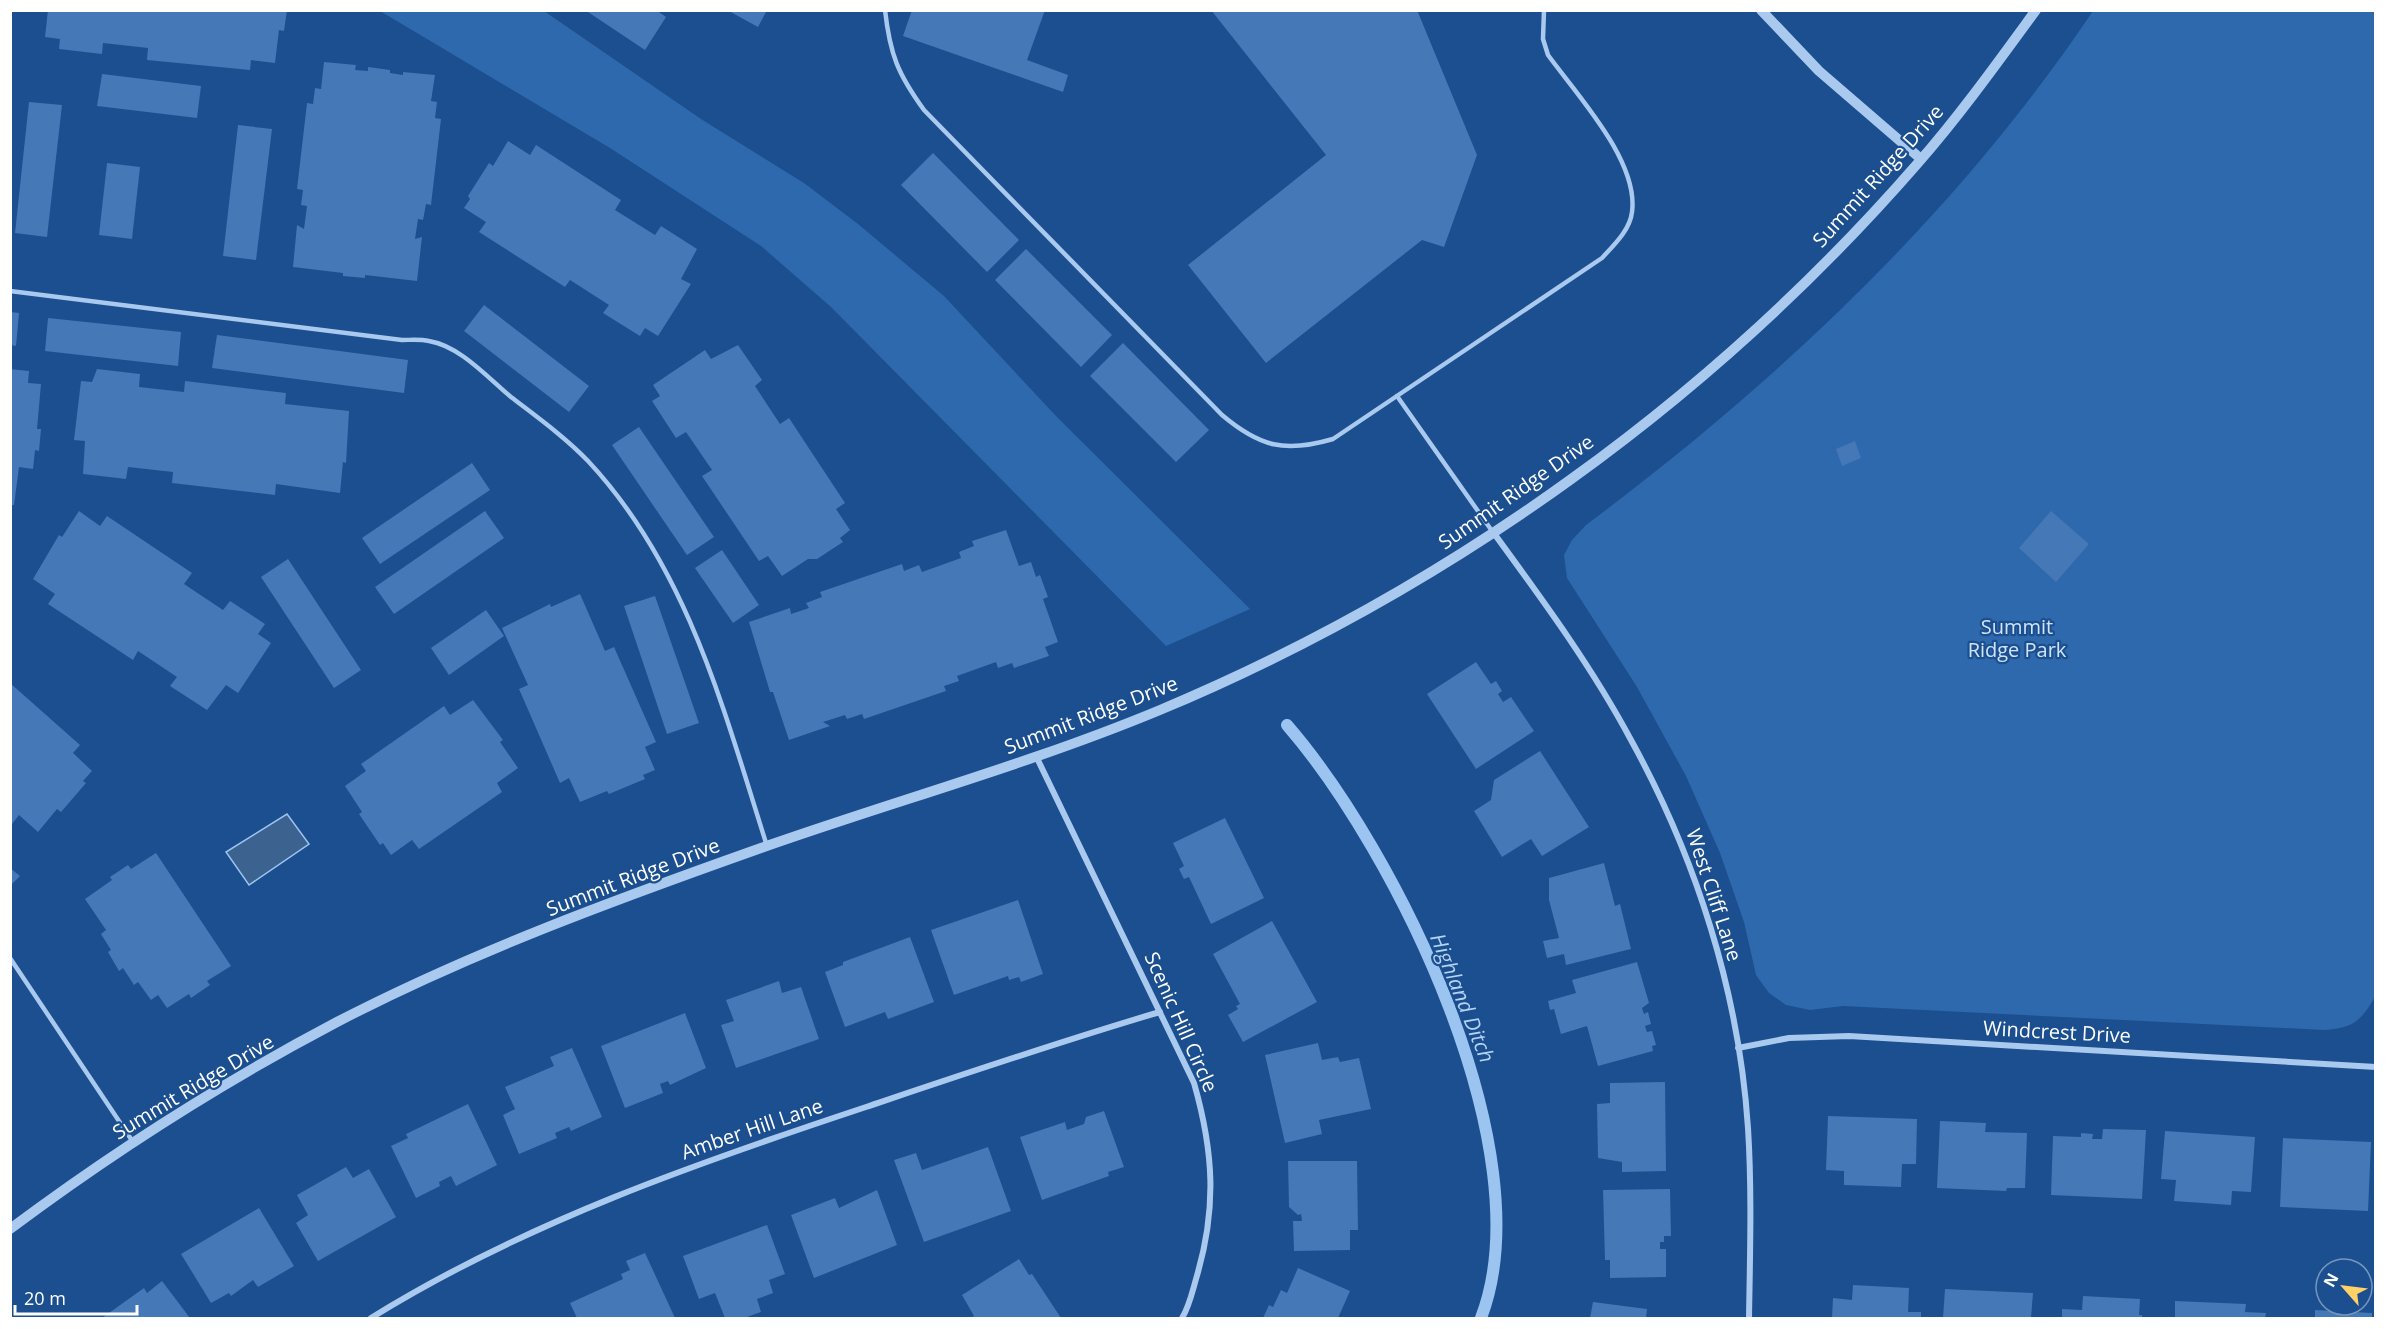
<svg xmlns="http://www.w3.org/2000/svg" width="2386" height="1329" font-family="'Open Sans',sans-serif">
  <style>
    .green { fill: #2e69ad }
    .water { fill: #3c6290; stroke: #9cc4f0; stroke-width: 1.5 }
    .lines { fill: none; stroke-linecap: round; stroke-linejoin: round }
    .stream { stroke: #9cc4f0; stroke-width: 12 }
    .building { fill: #4478b7 }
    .service { stroke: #a9c9ee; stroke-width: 4.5 }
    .minor { stroke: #a9c9ee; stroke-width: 6 }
    .tertiary { stroke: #a9c9ee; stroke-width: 10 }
    .labels { text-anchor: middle; stroke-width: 4.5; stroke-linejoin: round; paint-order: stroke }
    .street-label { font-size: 20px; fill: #fff; stroke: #1b4f8f }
    .park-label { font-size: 20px; fill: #cfe3fa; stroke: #1b4f8f }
    .water-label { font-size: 21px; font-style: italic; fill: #b5d3f5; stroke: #1b4f8f }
  </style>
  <rect width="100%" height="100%" fill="#1b4f8f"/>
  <g class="green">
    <path d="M380,11H544L701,119L804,183L858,224L944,296L1056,416L1250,609L1166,646L831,307L761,246L610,148Z"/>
    <path d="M2093,11H2375L2376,995C2361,1021 2354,1028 2324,1030L1843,1006L1810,1010L1786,1005L1769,993L1756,975L1744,922L1720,853L1686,776L1637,687L1567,578L1564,555L1572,540L1586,525C1780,380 1957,213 2093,11Z"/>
  </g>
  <path class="water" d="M287,814L309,844L249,885L226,852Z"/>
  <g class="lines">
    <path class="stream" d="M1287,725C1396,851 1545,1152 1481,1318"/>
  </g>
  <g class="building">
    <path d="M48,10H287L284,31L279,30L275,63L251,60L250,70L147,60L148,48L103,43L102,54L59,49L60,39L45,37Z"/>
    <path d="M585,10H656L666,17L645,50Z"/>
    <path d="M727,10H767L758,27Z"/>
    <path d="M912,10H1045L1027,60L1068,75L1063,92L903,36Z"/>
    <path d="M1211,10H1417L1477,155L1444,247L1422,240L1266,363L1188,265L1326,155Z"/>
    <path d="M324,62L356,65L355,70L368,71V67L390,70V73L403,75V72L435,75L431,101L437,102L435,118L441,119L431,205L426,204L423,220L418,219L415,239L422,237L417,281L365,275V278L343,276V273L293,267L297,225L304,229L307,206L301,205L303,190L297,189L307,103L313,104L315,88L321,89Z"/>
    <path d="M102,74L201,86L197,118L97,106Z"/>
    <path d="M29,102L62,105L47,237L15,233Z"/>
    <path d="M238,125L272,129L256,260L223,256Z"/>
    <path d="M508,141L530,155L536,145L621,200L615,210L655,235L661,226L697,249L681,279L691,284L658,336L645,328L640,336L603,313L609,305L570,280L565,287L479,232L486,222L464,208L470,199L468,196L489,163L493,166Z"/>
    <path d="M933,153L1019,240L987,272L901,185Z"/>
    <path d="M107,163L140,167L132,239L99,235Z"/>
    <path d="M1026,249L1112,335L1081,367L995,280Z"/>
    <path d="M484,305L589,386L569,412L464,331Z"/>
    <path d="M10,312L19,313L16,346L10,345Z"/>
    <path d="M48,318L181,332L178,366L45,351Z"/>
    <path d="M217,335L408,360L404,393L212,368Z"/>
    <path d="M1123,343L1209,430L1176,462L1090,376Z"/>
    <path d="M738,345L762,380L755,386L780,424L789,418L845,503L836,509L850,530L840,538L843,542L817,559H808L782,576L768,556L759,561L702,476L712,470L686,432L676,438L652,401L660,396L653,385L705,350L711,359Z"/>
    <path d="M10,369L29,371L28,383L41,384L37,429H41L39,451L35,450L33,469L19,467L14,505H10Z"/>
    <path d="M97,369L140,374L139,387L184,392L185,381L286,393L285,404L349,411L346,463L343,462L340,493L276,484L275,495L172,483L173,472L128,467L126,479L83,474L85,441L74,440L81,381L92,382Z"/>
    <path d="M639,427L714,537L687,555L612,445Z"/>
    <path d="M1855,441L1861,458L1842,466L1836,449Z"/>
    <path d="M472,463L490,490L380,564L362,538Z"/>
    <path d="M79,511L100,526L107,516L192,573L184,584L223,610L230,601L265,624L258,634L271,643L238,693L226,685L207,710L170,686L177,677L138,651L133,660L48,604L55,594L33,579L59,535L62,537Z"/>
    <path d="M485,511L504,538L394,614L375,587Z"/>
    <path d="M2051,511L2089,544L2056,582L2019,548Z"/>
    <path d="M1006,530L1019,566L1031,562L1036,577L1040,575L1048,597L1043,599L1058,642L1045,647L1049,656L1014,668L1012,663L998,668L996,662L957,676L959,681L944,686L946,691L864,719L862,714L847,719L845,715L823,722L830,726L789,740L773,692H770L749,622L790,608L791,614L809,608L806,603L822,597L820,592L902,564L904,571L919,565L922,572L961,558L959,552L974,546L972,541Z"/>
    <path d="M722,550L759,605L733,623L695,568Z"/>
    <path d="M288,559L361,670L334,688L261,577Z"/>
    <path d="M580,594L605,651L614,647L656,742L645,747L655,770L643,775L645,779L609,794L607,791L580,802L569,778L560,783L519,689L528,685L502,628L550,604L551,607Z"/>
    <path d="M655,596L699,723L667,734L624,606Z"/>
    <path d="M486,610L504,636L449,675L431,648Z"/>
    <path d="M1476,662L1491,684L1496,681L1502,691L1498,694L1503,702L1511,697L1534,731L1476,769L1427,694Z"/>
    <path d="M10,683L80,745L73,753L92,771L83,781L86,783L61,812L57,809L38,832L19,815L12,824L10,822Z"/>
    <path d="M473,700L503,740L500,742L518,768L497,783L502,792L419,849L412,840L391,855L383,843L380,845L359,814L362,812L345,786L366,771L361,764L444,706L450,715Z"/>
    <path d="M1540,751L1589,827L1542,856L1531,839L1502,857L1474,811L1491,800L1494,780Z"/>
    <path d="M1225,818L1264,898L1211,924L1189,877L1184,879L1179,869L1184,866L1173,843Z"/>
    <path d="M156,853L231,966L207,981L210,985L191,998L189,994L167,1008L158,995L151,1000L138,982L134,985L123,968L119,971L108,952L111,950L101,934L106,930L85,899L112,880L110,877L128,865L131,869Z"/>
    <path d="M1604,863L1615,906L1620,904L1631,949L1566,965L1564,954L1547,958L1543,941L1559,938L1549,900V878Z"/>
    <path d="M10,868L20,876L10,886Z"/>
    <path d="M1018,900L1043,974L1021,982L1019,977L1009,980L1008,976L954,995L931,930Z"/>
    <path d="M1272,921L1317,1002L1243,1042L1228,1015L1238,1009L1236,1006L1240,1004L1213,954Z"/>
    <path d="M910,937L934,1002L888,1019L885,1012L845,1027L825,972L843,965V962Z"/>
    <path d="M1637,962L1649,1003L1642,1008L1644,1014L1648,1012L1651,1024L1645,1026L1647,1032L1652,1031L1656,1045L1652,1046L1653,1051L1598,1066L1587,1026L1561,1034L1554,1009L1550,1010L1548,1001L1576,993L1572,980Z"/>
    <path d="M779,981L782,993L801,987L819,1039L736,1068L721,1025L734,1021L726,1000Z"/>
    <path d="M685,1013L706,1068L670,1085L668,1081L660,1084L663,1093L625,1108L601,1046Z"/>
    <path d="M1318,1043L1322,1060L1338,1057L1340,1062L1359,1058L1371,1109L1319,1120L1322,1134L1285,1143L1265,1055Z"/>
    <path d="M572,1048L602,1117L571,1131L569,1127L555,1133L557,1138L519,1154L503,1115L515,1109L505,1087L554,1066L550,1057Z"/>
    <path d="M1665,1082L1666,1171L1622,1172V1162L1598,1158L1597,1104L1610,1103V1083Z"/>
    <path d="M468,1104L497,1165L456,1186L451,1176L439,1182L440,1186L416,1198L391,1146L408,1138L406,1134Z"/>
    <path d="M1104,1111L1124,1167L1108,1172L1109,1176L1042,1200L1020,1137L1065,1122L1067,1130L1084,1124L1086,1117Z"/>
    <path d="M1828,1116L1917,1119L1916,1164H1902L1901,1187L1844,1185V1171L1826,1170Z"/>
    <path d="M1940,1121L1986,1123L1985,1132L2027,1133L2025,1188H2007L2006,1191L1937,1188Z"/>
    <path d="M2103,1129L2146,1130L2142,1199L2051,1195L2053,1136L2081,1137V1133L2093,1134L2092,1139H2102Z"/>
    <path d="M2165,1131L2255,1137L2251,1192L2232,1191L2231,1205L2174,1201L2176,1180L2161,1179Z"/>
    <path d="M2283,1138L2371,1142L2368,1211L2280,1207Z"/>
    <path d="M988,1147L1011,1211L924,1242L894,1160L916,1153L922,1170Z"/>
    <path d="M1288,1161H1357L1358,1230H1350V1250L1294,1251L1293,1221H1302L1301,1214L1298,1215L1289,1207Z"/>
    <path d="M346,1167L353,1178L369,1169L396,1217L318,1261L296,1223L308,1215L297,1195Z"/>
    <path d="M1670,1189L1671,1236H1664V1242H1660V1249H1666V1277L1610,1278V1260H1605L1603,1190Z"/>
    <path d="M877,1190L897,1245L814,1278L791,1215L835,1198L839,1208Z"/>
    <path d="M259,1208L294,1266L258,1287L253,1280L231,1296L229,1293L211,1303L181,1254Z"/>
    <path d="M767,1225L785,1274L769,1280L773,1293L757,1299L761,1312L744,1318H725L715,1293L699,1299L683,1256Z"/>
    <path d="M645,1253L675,1318H577L570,1303L623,1279L621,1274L630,1270L626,1261Z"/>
    <path d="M1019,1259L1029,1275L1032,1274L1061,1318H970L974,1316L962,1295Z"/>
    <path d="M1298,1268L1350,1291L1338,1318H1263L1269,1305L1273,1307L1281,1290L1287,1293Z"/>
    <path d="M162,1281L190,1318H102L144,1288L147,1293Z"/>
    <path d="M1853,1285L1909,1288L1908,1312H1921V1318H1832L1833,1298L1852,1300Z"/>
    <path d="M1945,1289L2033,1293L2031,1318H1943Z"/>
    <path d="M2083,1296L2140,1299L2139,1315H2142V1318H2062V1309L2082,1310Z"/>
    <path d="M2175,1301L2246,1304L2245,1312L2266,1313L2265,1318H2175Z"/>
    <path d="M1593,1302L1647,1309L1646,1318H1590Z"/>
    <path d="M2315,1310L2372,1313V1318H2315Z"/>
  </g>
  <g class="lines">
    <g class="service">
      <path d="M885,10C890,55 898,74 924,110L1222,415C1260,447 1285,453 1333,439L1602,258C1614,245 1630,230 1632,212C1639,161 1577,95 1548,55L1543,39L1544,10"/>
      <path d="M10,291L402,340C411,340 420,339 429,341C460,346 488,378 511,397C537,417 565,437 588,461C688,568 724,711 767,846"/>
      <path d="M1397,396L1492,531"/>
      <path d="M10,958L133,1142"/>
    </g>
    <g class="minor">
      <path d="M1493,532C1542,599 1592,667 1631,740C1696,858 1739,992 1748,1128C1752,1191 1750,1255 1749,1318"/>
      <path d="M1036,756L1194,1083C1214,1153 1217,1209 1196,1279C1192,1293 1189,1307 1182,1318"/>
      <path d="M1738,1048L1789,1038L1849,1036L2376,1067"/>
      <path d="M371,1318C524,1223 697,1163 866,1107C964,1074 1061,1041 1160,1012"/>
    </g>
    <g class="tertiary">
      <path d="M1761,10L1819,71L1921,159"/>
      <path d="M10,1229C113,1152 223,1082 337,1022C472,952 617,899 761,848C894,801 1030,764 1160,710C1449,589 1713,399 1918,163C1960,115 1998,62 2036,10"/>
    </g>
  </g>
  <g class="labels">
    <g class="street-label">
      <text transform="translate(1878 176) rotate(-48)" y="7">Summit Ridge Drive</text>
      <text transform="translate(1516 492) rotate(-35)" y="7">Summit Ridge Drive</text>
      <text transform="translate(1091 715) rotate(-21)" y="7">Summit Ridge Drive</text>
      <text transform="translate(633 877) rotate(-21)" y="7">Summit Ridge Drive</text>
      <text transform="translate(1714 895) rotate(72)" y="7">West Cliff Lane</text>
      <text transform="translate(1181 1022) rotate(66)" y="7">Scenic Hill Circle</text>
      <text transform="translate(2057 1032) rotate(3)" y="7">Windcrest Drive</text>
      <text transform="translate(193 1087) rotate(-31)" y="7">Summit Ridge Drive</text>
      <text transform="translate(752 1129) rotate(-19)" y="7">Amber Hill Lane</text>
    </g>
    <g class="park-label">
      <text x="2017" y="634">Summit<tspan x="2017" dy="23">Ridge Park</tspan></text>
    </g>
    <g class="water-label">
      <text transform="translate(1462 998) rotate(68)" y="7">Highland Ditch</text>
    </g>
  </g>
  <rect width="2386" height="1329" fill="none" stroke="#ffffff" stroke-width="24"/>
  <g transform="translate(2344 1287) rotate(298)"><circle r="28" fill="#1b4f8f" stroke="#7695bc" stroke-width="1.5"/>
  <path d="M0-4.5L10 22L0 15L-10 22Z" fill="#ffd166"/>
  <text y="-9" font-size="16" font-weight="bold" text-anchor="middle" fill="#ffffff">N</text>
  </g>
  <path d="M15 1305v9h122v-9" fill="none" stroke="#ffffff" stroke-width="3"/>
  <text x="24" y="1305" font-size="18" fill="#ffffff" stroke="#1b4f8f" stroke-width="4.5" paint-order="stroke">20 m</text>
</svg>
